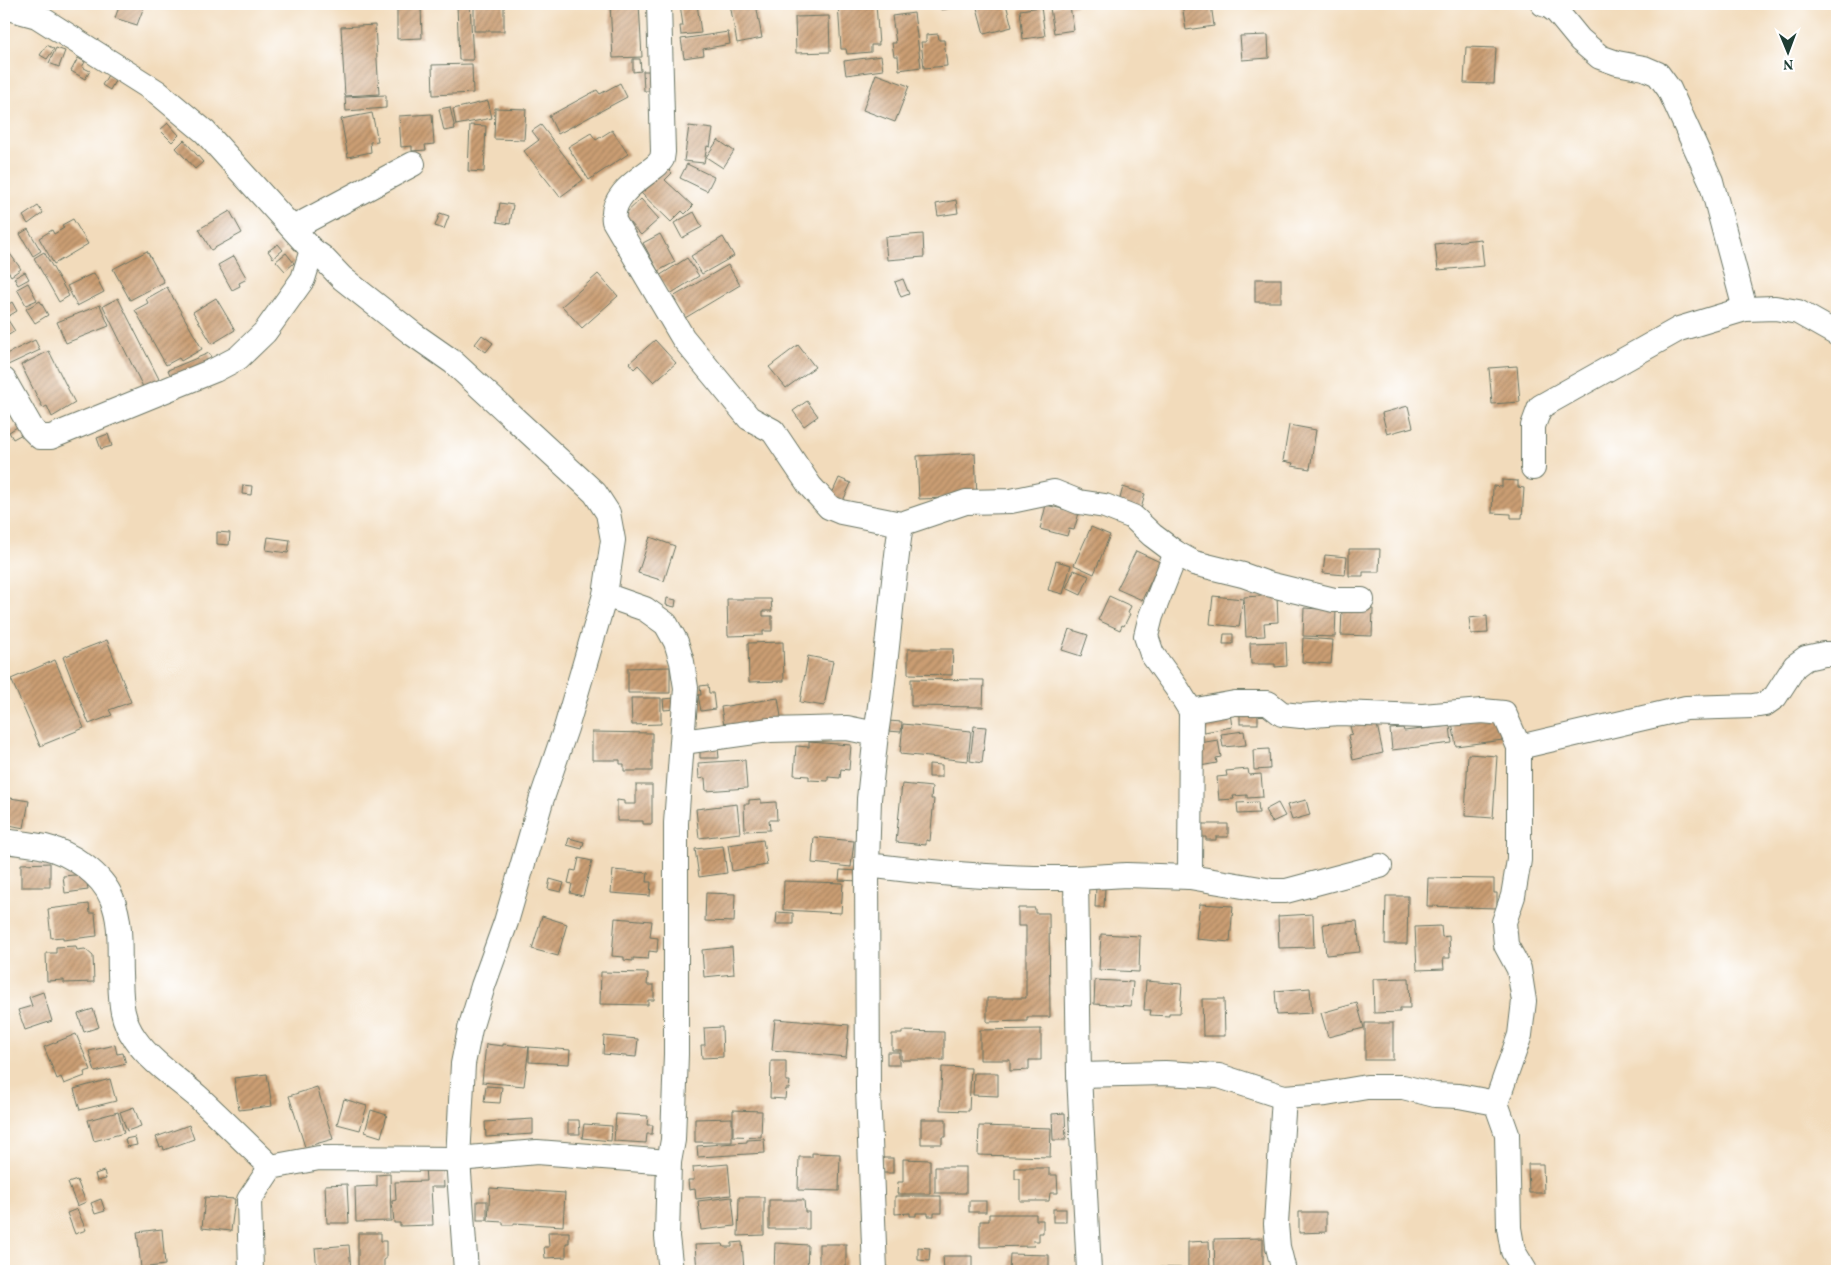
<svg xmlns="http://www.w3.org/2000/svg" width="1841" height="1275" font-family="Vollkorn,serif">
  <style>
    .building { fill: url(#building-hatch) }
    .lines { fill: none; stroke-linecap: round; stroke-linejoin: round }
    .minor-casing { stroke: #697463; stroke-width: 26 }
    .minor { stroke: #fff; stroke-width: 24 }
  </style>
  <defs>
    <pattern id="building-hatch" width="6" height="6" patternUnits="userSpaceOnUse" patternTransform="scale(1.25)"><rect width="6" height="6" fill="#cb9e73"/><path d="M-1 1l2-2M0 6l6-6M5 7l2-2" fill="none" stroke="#a4825f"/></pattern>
  </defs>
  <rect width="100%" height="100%" fill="#fff"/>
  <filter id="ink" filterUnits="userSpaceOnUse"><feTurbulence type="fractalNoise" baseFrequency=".02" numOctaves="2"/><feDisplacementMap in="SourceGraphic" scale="10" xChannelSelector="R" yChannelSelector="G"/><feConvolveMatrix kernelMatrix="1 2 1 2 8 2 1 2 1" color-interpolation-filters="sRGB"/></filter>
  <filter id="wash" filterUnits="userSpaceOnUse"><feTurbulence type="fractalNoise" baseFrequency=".0096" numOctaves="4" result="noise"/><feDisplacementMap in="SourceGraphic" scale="20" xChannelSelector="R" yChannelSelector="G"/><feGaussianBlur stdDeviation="1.12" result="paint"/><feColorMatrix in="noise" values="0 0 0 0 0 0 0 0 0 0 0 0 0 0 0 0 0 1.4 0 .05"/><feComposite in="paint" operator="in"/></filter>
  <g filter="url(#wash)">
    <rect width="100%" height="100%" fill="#f2dbbb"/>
    <g id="blocks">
      <g class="building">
        <path d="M120,4H145L137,25L115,18Z"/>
        <path d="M457,4H470L473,60H459Z"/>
        <rect x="474" y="4" width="30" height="27"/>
        <path d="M610,4H639L642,57L613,58Z"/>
        <path d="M680,4H697L701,33L681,35L680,26H683Z"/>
        <path d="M730,4H756L762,38L737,43Z"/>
        <path d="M838,4H876L879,45H871V52L847,54L846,49H841Z"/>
        <path d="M940,4H966V5L941,10Z"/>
        <path d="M976,4H1006L1012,27L984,34Z"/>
        <path d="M1059,4H1076V6L1070,7L1074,30L1054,33L1050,8L1060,6Z"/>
        <path d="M1182,4H1211L1214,26L1186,30Z"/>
        <path d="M421,6L422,38L397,39V7Z"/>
        <path d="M1041,7L1045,36L1023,39L1020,10Z"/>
        <path d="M914,13L921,67L899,70L898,56H894L892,43H896L892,16Z"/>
        <path d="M829,16L830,52L796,53L795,17Z"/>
        <path d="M375,25L379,94L345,96L341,27Z"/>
        <path d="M728,32L730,44L703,49L704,55L684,58L681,39Z"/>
        <path d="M938,34L939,40H944L947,66L924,68L921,42H926V35Z"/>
        <path d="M1268,35L1269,58L1242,60L1240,36Z"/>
        <path d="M47,45L54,49L47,59L40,55Z"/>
        <path d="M1466,47L1496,48L1494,84L1464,83Z"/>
        <path d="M56,48L65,51L59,67L49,63Z"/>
        <path d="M881,56L883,70L846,75L844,61Z"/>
        <path d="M78,58L85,62L82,67L90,71L85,79L71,71Z"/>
        <path d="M633,59H640L641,71L633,72Z"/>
        <path d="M472,64L473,93L433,95L432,65Z"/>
        <path d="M643,71H657L658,91H644Z"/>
        <path d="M876,74L909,86L895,122L863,110Z"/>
        <path d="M108,75L116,79L110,90L102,85Z"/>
        <path d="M620,83L627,97L558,134L549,116L597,90L600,94Z"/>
        <path d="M386,95V108L346,111L345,97Z"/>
        <path d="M488,101L492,118L456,125L453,109Z"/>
        <path d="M450,107L455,129L444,131L439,109Z"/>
        <path d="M495,108L526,109L524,140L494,139Z"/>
        <path d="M372,113L378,141L370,142L371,152L348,157L341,119Z"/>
        <path d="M432,114L434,144L425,145L426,150L412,151V146L401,147L399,116Z"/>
        <path d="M168,123L179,135L172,142L160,130Z"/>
        <path d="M470,125L486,126L484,172L468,171Z"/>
        <path d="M541,125L583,180L560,197L524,151L539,140L532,131Z"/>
        <path d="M689,126L713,129L710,147L707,146L704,163L684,161Z"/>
        <path d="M612,130L628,154L589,180L568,147L591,133L596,140Z"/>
        <path d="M184,140L203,162L195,169L176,148Z"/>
        <path d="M718,140L734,151L723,168L706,157Z"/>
        <path d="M662,163L672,173L665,180L693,206L685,214L682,211L671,222L637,189Z"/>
        <path d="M687,164L714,177L707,191L680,178Z"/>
        <path d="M641,199L659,219L641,235L623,216Z"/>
        <path d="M956,200L958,213L938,216L936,204Z"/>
        <path d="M500,203L513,205L510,224L497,222Z"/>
        <path d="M38,206L43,213L28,224L23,216Z"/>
        <path d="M230,211L242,233L211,250L199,229Z"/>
        <path d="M694,212L702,227L682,238L674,223Z"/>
        <path d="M440,213L449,216L444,229L435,226Z"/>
        <path d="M73,219L88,244L54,264L39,238L52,230L54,234L64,228L62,225Z"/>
        <path d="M28,229L41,251L33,256L20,234Z"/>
        <path d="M660,234L675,262L658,271L643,243Z"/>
        <path d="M923,234L924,257L887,260L885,237Z"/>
        <path d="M723,237L734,256L702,274L691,256Z"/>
        <path d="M1481,239L1484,266L1438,270L1435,244Z"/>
        <path d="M278,244L283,250L273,258L268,251Z"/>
        <path d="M8,251L21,269L11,276L4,265V254Z"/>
        <path d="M147,251L164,282L130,300L113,269Z"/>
        <path d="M44,252L69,296L59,302L34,258Z"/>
        <path d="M286,253L294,263L285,271L276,261Z"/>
        <path d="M234,256L247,279L239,283L240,286L232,290L218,265Z"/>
        <path d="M687,258L699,276L670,294L659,276Z"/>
        <path d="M728,265L740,285L685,318L673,297Z"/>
        <path d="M25,272L29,279L18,285L14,278Z"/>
        <path d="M94,273L104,292L77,306L67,286Z"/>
        <path d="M598,274L618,296L582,328L562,306Z"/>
        <path d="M903,279L909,294L901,297L895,282Z"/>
        <rect x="1255" y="279" width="26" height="23"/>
        <path d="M28,283L37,300L26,305L17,289Z"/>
        <path d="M167,287L202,349L181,361L179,358L166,365L135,310L148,303L146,299Z"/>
        <path d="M118,298L161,383L145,391L103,306Z"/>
        <path d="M216,298L235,330L212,344L193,312Z"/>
        <path d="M40,301L48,315L35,323L26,309Z"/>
        <path d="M12,302L17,311L7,317L4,311V307Z"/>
        <path d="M100,305L109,326L66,343L57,322Z"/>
        <path d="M4,314L15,331L4,338Z"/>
        <path d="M482,335L493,343L486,352L475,344Z"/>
        <path d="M35,340L40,350L8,365L4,355Z"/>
        <path d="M655,340L676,363L654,382L638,365L634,369L629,363Z"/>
        <path d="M798,345L815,367L786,388L769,367Z"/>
        <path d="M49,351L75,403L52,417L47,406L43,408L21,365Z"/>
        <path d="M209,353L213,362L172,379L168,370Z"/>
        <path d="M1517,366L1520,402L1492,404L1489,368Z"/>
        <path d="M807,401L818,416L804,426L793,411Z"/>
        <path d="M1408,406L1413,427L1387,434L1382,413Z"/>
        <path d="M22,424L26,432L13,439L9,432Z"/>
        <path d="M1289,425L1316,430L1310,469L1292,466L1293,463L1283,461Z"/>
        <path d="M108,434L112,446L101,449L97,438Z"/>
        <path d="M975,453L977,497L919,499L917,456Z"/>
        <path d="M839,478L851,483L843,501L831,496Z"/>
        <path d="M1502,480L1518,481V487L1524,488L1522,518H1511V514L1492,513L1493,486L1502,487Z"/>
        <path d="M243,485L252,486L251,495L242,494Z"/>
        <path d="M1123,487L1145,494L1141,509L1119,502Z"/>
        <path d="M1046,505L1079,513L1074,530L1069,529L1067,536L1040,529Z"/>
        <path d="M1091,527L1110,535L1094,574L1074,565Z"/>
        <path d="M217,532L230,533L229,545L217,544Z"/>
        <path d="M268,537L290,540L288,553L266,550Z"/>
        <path d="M650,537L675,546L664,581L638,573Z"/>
        <path d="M1349,549H1380L1379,572H1363V576H1349Z"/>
        <path d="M1136,551L1160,562L1142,600L1117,589Z"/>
        <path d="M1325,555L1347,557L1345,575L1323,573Z"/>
        <path d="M1056,561L1071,565L1063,594L1048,590Z"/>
        <path d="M1074,570L1089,576L1081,595L1066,588Z"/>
        <path d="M1277,595L1278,622L1264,623L1265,636L1246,637L1244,597Z"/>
        <path d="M1109,596L1131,606L1128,613L1130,614L1124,626L1122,625L1120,630L1098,620Z"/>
        <path d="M1213,596L1243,599L1239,627L1210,624Z"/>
        <path d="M667,598L676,600L675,607L666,605Z"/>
        <path d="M727,599H771L772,611H763V616H772V631H763V635L728,636Z"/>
        <path d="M1304,608L1336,610L1335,637L1303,636Z"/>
        <path d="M1342,608L1373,609L1372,636L1341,635Z"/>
        <path d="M1487,616L1488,633L1471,634L1469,618Z"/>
        <path d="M1069,629L1088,635L1081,656L1062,650Z"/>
        <path d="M1224,634H1233V644H1223Z"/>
        <path d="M1303,638L1333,640L1331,664L1302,662Z"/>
        <path d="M107,640L131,702L109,710L112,715L89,724L63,657Z"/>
        <path d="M783,642L784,681L749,682L748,643Z"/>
        <path d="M1286,642L1287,666L1275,667V664H1251L1250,643Z"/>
        <path d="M908,649H953L952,675L908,674Z"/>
        <path d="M808,656L833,661L824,706L800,702Z"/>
        <path d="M55,660L84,728L40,746L11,679Z"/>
        <path d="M670,667V693H628V668Z"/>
        <path d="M911,679L984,680L983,707L911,706Z"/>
        <path d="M708,685L709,693H713L715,709L701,711L698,695H701L700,686Z"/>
        <path d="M631,698H661V724L632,725Z"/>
        <path d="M675,698V709L664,710L663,699Z"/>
        <path d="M778,698L782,723L725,732L721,707Z"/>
        <rect x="1240" y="711" width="18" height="13"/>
        <path d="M1230,713L1232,727L1199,733L1196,719Z"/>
        <path d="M1500,715L1503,740L1456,746L1452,722Z"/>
        <path d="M1376,720L1383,753L1353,760L1348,735L1352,734L1350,726Z"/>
        <path d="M888,721L902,722L901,732L887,731Z"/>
        <path d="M903,724L971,731L968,761L900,754Z"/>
        <path d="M974,726L986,727L982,763L970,761Z"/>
        <path d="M1450,726L1452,743L1392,750L1390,729L1403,728L1404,731Z"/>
        <path d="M1244,731L1246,745L1223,747L1221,734Z"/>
        <path d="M592,732L652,733V771H624V764H620V760H592Z"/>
        <path d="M1218,740L1221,757L1216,758L1217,763L1200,766L1199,743Z"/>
        <path d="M809,742L851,745L849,770L841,769L840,778L828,777V781L809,780V776L794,775L796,746L809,747Z"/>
        <path d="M718,748L719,758H700V749Z"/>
        <path d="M1269,749L1270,769L1254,770L1253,750Z"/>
        <path d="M1468,754L1497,756L1493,818L1465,816Z"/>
        <path d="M745,760L747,788L706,791L705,778L699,779L698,763Z"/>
        <path d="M929,764L942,765V777H929Z"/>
        <path d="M1248,769L1249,775L1261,774L1263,797L1247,798V795L1233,796L1234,799L1219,800L1217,777L1227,776L1226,771Z"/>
        <path d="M902,784L932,787L931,799H934L930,841L926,840V845L896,842Z"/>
        <path d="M636,785H652V824H643V821H617V800L624,801V804H636Z"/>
        <path d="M4,797L29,801L24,828L4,824Z"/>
        <path d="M761,799V803L776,802L777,820H769L770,830L745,831L744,804H749V800Z"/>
        <path d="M1306,800L1310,815L1292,820L1287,805Z"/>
        <path d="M1258,802L1259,813L1238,814L1237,803Z"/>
        <path d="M1278,803L1285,816L1272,822L1265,810Z"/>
        <path d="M737,804L740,833L699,838L696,809Z"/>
        <path d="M1196,824H1228V837H1216V840H1206V837H1196Z"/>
        <path d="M814,837L854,841L851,867L812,863Z"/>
        <path d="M569,838L584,842L582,849L567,845Z"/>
        <path d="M763,840L767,865L732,871L728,845Z"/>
        <path d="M723,846L727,873L699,877L695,849Z"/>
        <path d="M579,858L592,861L583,896L570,893L572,884L568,883L571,870L576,871Z"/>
        <path d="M50,863V887H21V864Z"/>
        <path d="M613,870L648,873L647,882H651L650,896L611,893Z"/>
        <path d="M840,870L859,871V881L839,880Z"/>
        <path d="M86,874L88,890L65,893L63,876Z"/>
        <path d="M1428,878L1494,879V893H1497V908L1427,906Z"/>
        <path d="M550,879L564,883L561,892L548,889Z"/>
        <path d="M784,881L843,883L841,913L783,910Z"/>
        <path d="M1096,887H1105L1104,907H1095Z"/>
        <path d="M706,893L735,894L734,922L705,921Z"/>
        <path d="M1386,896H1408L1407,944H1385Z"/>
        <path d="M89,904L90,913H95L97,936L63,940V937L51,938L48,909Z"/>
        <path d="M1200,904L1233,906L1230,942L1196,939Z"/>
        <path d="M1018,908H1035V913H1049L1050,1017H1027V1021L987,1022V998H1026V926H1018Z"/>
        <path d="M777,912L793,913V924H776Z"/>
        <path d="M1313,914L1314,947L1279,948L1278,916Z"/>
        <path d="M542,916L567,924L558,956L532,949Z"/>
        <path d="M615,918L652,921L650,937L658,938L657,952L649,951L648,959L633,958V961L624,960V957L612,956Z"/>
        <path d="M1357,921L1360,952L1326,955L1323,924Z"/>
        <path d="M1441,926L1442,937L1449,936L1450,958H1443L1444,969L1417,970L1415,927Z"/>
        <path d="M1101,934L1140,936L1139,972L1099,970Z"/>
        <path d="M76,946L77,950L85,949L93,956L94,982L64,983V980L47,981L46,953H56V947Z"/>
        <path d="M732,947L734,974L704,977L702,950Z"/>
        <path d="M601,972L648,973L647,985H654V1000H648V1005L600,1004Z"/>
        <path d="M1409,978L1410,1008H1400V1012L1374,1013L1373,979Z"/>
        <path d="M1095,980L1133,982L1131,1006L1094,1004Z"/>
        <path d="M1146,981L1182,984L1180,1013H1169V1016L1150,1015L1151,1010H1144Z"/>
        <path d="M1310,988L1312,1013L1277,1015L1275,991Z"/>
        <path d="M43,992L52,1021L25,1030L18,1010L32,1006L29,997Z"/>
        <path d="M1202,999H1224L1225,1036H1203Z"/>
        <path d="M1357,1003L1364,1028L1328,1037L1321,1013Z"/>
        <path d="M93,1009L99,1027L84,1032L78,1014Z"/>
        <path d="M775,1019L849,1025L846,1057L772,1050Z"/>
        <rect x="1365" y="1023" width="28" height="37"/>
        <path d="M722,1027L723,1057L702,1058L701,1045H705L704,1028Z"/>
        <path d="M1041,1029V1060H1029V1070L1010,1071V1060H980V1030Z"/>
        <path d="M902,1031L944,1032V1060H901V1050H892V1034H902Z"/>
        <path d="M76,1034L91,1070L84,1072L85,1076L64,1084L61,1077L57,1079L44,1047Z"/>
        <path d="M604,1036L638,1039L636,1057L603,1054Z"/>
        <path d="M486,1044L503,1046V1044L529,1047L524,1086L482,1082Z"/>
        <path d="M115,1045L117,1054L123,1053L126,1064L95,1072L89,1051Z"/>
        <path d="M529,1047L570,1050L569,1064L529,1062Z"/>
        <rect x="887" y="1052" width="12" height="13"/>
        <path d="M771,1061H786V1081H790L789,1089H786L785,1099L770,1098Z"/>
        <path d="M942,1067L971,1068L969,1111L940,1110Z"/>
        <path d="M974,1073H998V1096L973,1095Z"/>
        <path d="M267,1074L272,1106L239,1110L234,1078Z"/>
        <path d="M110,1079L116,1101L80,1110L74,1089Z"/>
        <path d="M486,1086L502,1087L500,1103L484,1102Z"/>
        <path d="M317,1087L333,1139L305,1147L289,1096Z"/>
        <path d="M344,1099L367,1106L360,1130L337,1124Z"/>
        <path d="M134,1107L141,1126L127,1131L120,1112Z"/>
        <path d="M371,1110L387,1115L381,1137L365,1132Z"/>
        <path d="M733,1110L762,1111L761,1137L733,1136Z"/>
        <path d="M118,1112L124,1133L94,1141L88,1120Z"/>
        <path d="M1065,1113L1066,1140H1053L1052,1114Z"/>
        <path d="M616,1114L648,1116L647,1125H653L652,1134H647L646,1143L614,1141Z"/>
        <path d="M732,1118V1142H695V1119Z"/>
        <path d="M533,1119V1134L486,1137L485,1122Z"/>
        <path d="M921,1119H946V1137H942V1144H921Z"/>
        <path d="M568,1120H579L580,1134H568Z"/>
        <path d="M584,1124L612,1126L611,1141L582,1138Z"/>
        <path d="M189,1125L194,1139L164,1150L163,1146L160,1147L156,1137Z"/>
        <path d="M979,1126L1051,1128L1050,1157L978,1155Z"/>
        <path d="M135,1137L137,1145L127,1147L125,1139Z"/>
        <path d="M764,1139L765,1153L698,1157L697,1146L747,1142V1140Z"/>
        <path d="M812,1153L840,1154L839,1191L798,1190L799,1157H812Z"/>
        <rect x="883" y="1158" width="10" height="15"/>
        <path d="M903,1159L930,1160V1194H897L898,1182H903Z"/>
        <path d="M728,1164L731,1195L696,1199L695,1189L689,1190L688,1180H694L693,1167Z"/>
        <path d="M1528,1164H1543L1544,1193H1529Z"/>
        <path d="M425,1167H443L444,1187H431L433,1225L400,1226V1223H394L392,1201L396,1200L395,1182L426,1181Z"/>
        <rect x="935" y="1167" width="31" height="26"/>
        <path d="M1015,1168H1049V1175H1057L1058,1193H1050L1049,1201H1020V1179H1015Z"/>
        <path d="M104,1171L106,1179L97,1181L95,1174Z"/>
        <path d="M390,1174L391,1221L356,1222L355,1187L377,1186V1175Z"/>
        <path d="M77,1180L86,1202L77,1206L68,1183Z"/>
        <path d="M347,1184L349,1223H327L325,1185Z"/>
        <path d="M490,1188L565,1193L563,1226L514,1223V1225H503V1222L488,1221Z"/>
        <path d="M895,1196H941V1213H934V1216H928V1213H916V1216H910V1213L895,1214Z"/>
        <path d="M205,1197L235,1199L231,1231L202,1228Z"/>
        <path d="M732,1197L735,1226L701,1230L698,1201Z"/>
        <path d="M739,1197H764V1235L738,1236Z"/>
        <path d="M101,1199L105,1211L95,1214L91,1203Z"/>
        <path d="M769,1200H804L805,1212H809V1229H769Z"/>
        <rect x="477" y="1201" width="10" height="19"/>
        <rect x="969" y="1201" width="17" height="11"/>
        <path d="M77,1209L86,1230L75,1234L67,1213Z"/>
        <rect x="1053" y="1209" width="13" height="13"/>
        <path d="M1299,1212H1326V1232L1299,1233Z"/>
        <path d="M989,1214H1036V1220H1043V1233H1039V1241H1033L1034,1246L980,1247V1221H989Z"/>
        <path d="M162,1229L165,1265L141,1268L137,1232Z"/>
        <path d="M548,1232H569V1243H566V1257L545,1258L544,1247H549Z"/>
        <path d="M358,1233H381V1241H386V1259H384V1271L358,1270Z"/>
        <path d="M1263,1238V1267H1261V1271H1215L1214,1239Z"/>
        <path d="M1209,1241L1210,1270H1188V1242Z"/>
        <path d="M742,1242L744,1271H697L695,1245L723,1244L724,1247H732V1243Z"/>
        <path d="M775,1243L808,1245L807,1271H774Z"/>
        <rect x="819" y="1244" width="27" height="27"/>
        <path d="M349,1245L351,1271H317L315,1248Z"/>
        <path d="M918,1247L930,1248L929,1261L918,1260Z"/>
        <path d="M1010,1254L1049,1255V1271H1009Z"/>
        <path d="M943,1256H972V1271H944Z"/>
        <path d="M1154,1267L1184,1268V1271H1153Z"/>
      </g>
    </g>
  </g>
  <g filter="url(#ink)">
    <use href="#blocks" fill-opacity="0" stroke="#697463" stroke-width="1"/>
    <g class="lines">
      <g class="minor-casing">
        <g id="minor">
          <path d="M659,4L663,152L662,159L657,165C640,179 610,195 614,221L683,338L749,418L773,431L810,486L829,507L841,512L901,524"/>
          <path d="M1543,4L1549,6L1557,12L1580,40L1600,57L1617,63L1644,68L1658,74L1669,89L1711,181L1745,309"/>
          <path d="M4,7L37,16L157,92L205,132L312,250L322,257L342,278L413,334L453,362L595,493L608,513L613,540L605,595L566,728L541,801L506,922L483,986L470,1029L463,1064L458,1159L466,1271"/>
          <path d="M293,228L413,164"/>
          <path d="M4,380L32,429L40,437H51L215,370L238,358L265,332L303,279L312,250"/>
          <path d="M1533,468V426L1540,407L1679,329L1745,309L1775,308L1798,312L1837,334"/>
          <path d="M1176,553L1151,616L1146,636L1152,654L1178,690L1191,711L1190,877"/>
          <path d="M605,595L645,609L666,624L676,642L682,662L686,688L676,823V1054L673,1140L669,1162L667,1237L671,1271"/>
          <path d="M1191,711L1235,703H1268L1282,714L1301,716L1339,713L1423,716L1482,711L1504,713L1519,747V860L1513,896L1504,922L1506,945L1519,969L1524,1001L1520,1035L1496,1103L1507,1134L1509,1228L1513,1251L1525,1271"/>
          <path d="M876,734C887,664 891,594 901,524L966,502L1011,501L1054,492L1079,502L1105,506L1133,517L1152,535L1176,553L1194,563L1243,575L1268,584L1334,600H1362"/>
          <path d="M683,742L770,730L847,728L876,734L869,799L867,865C937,874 1006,879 1076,878L1079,1075L1165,1073L1219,1076L1284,1097L1326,1094L1367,1087H1403L1435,1095L1459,1096L1496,1103"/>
          <path d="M1519,747L1686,708L1753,706L1765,704L1775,697L1795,666L1806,658L1824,654H1837"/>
          <path d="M4,841C17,843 32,844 45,847C71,853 102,874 112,899C122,922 119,950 120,974C121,1000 120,1018 135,1039C151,1062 176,1078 197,1096C222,1119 246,1143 271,1167"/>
          <path d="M867,865L868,1089L875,1271"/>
          <path d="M1076,878L1126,875L1190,877L1272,891H1286L1380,866"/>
          <path d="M1079,1075L1089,1271"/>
          <path d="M1284,1097L1276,1224L1278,1247L1284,1271"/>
          <path d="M251,1271L249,1200L271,1167L319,1158L458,1159L537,1152L669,1162"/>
        </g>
      </g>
      <use href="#minor" class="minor"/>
    </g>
  </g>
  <rect width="1841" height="1275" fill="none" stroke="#fff" stroke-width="20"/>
  <g transform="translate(1788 52) rotate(179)" stroke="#ffffff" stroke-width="4" paint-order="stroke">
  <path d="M0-4L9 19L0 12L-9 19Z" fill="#1f3d34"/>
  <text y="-8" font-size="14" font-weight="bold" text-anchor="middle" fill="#1f3d34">N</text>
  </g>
</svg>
